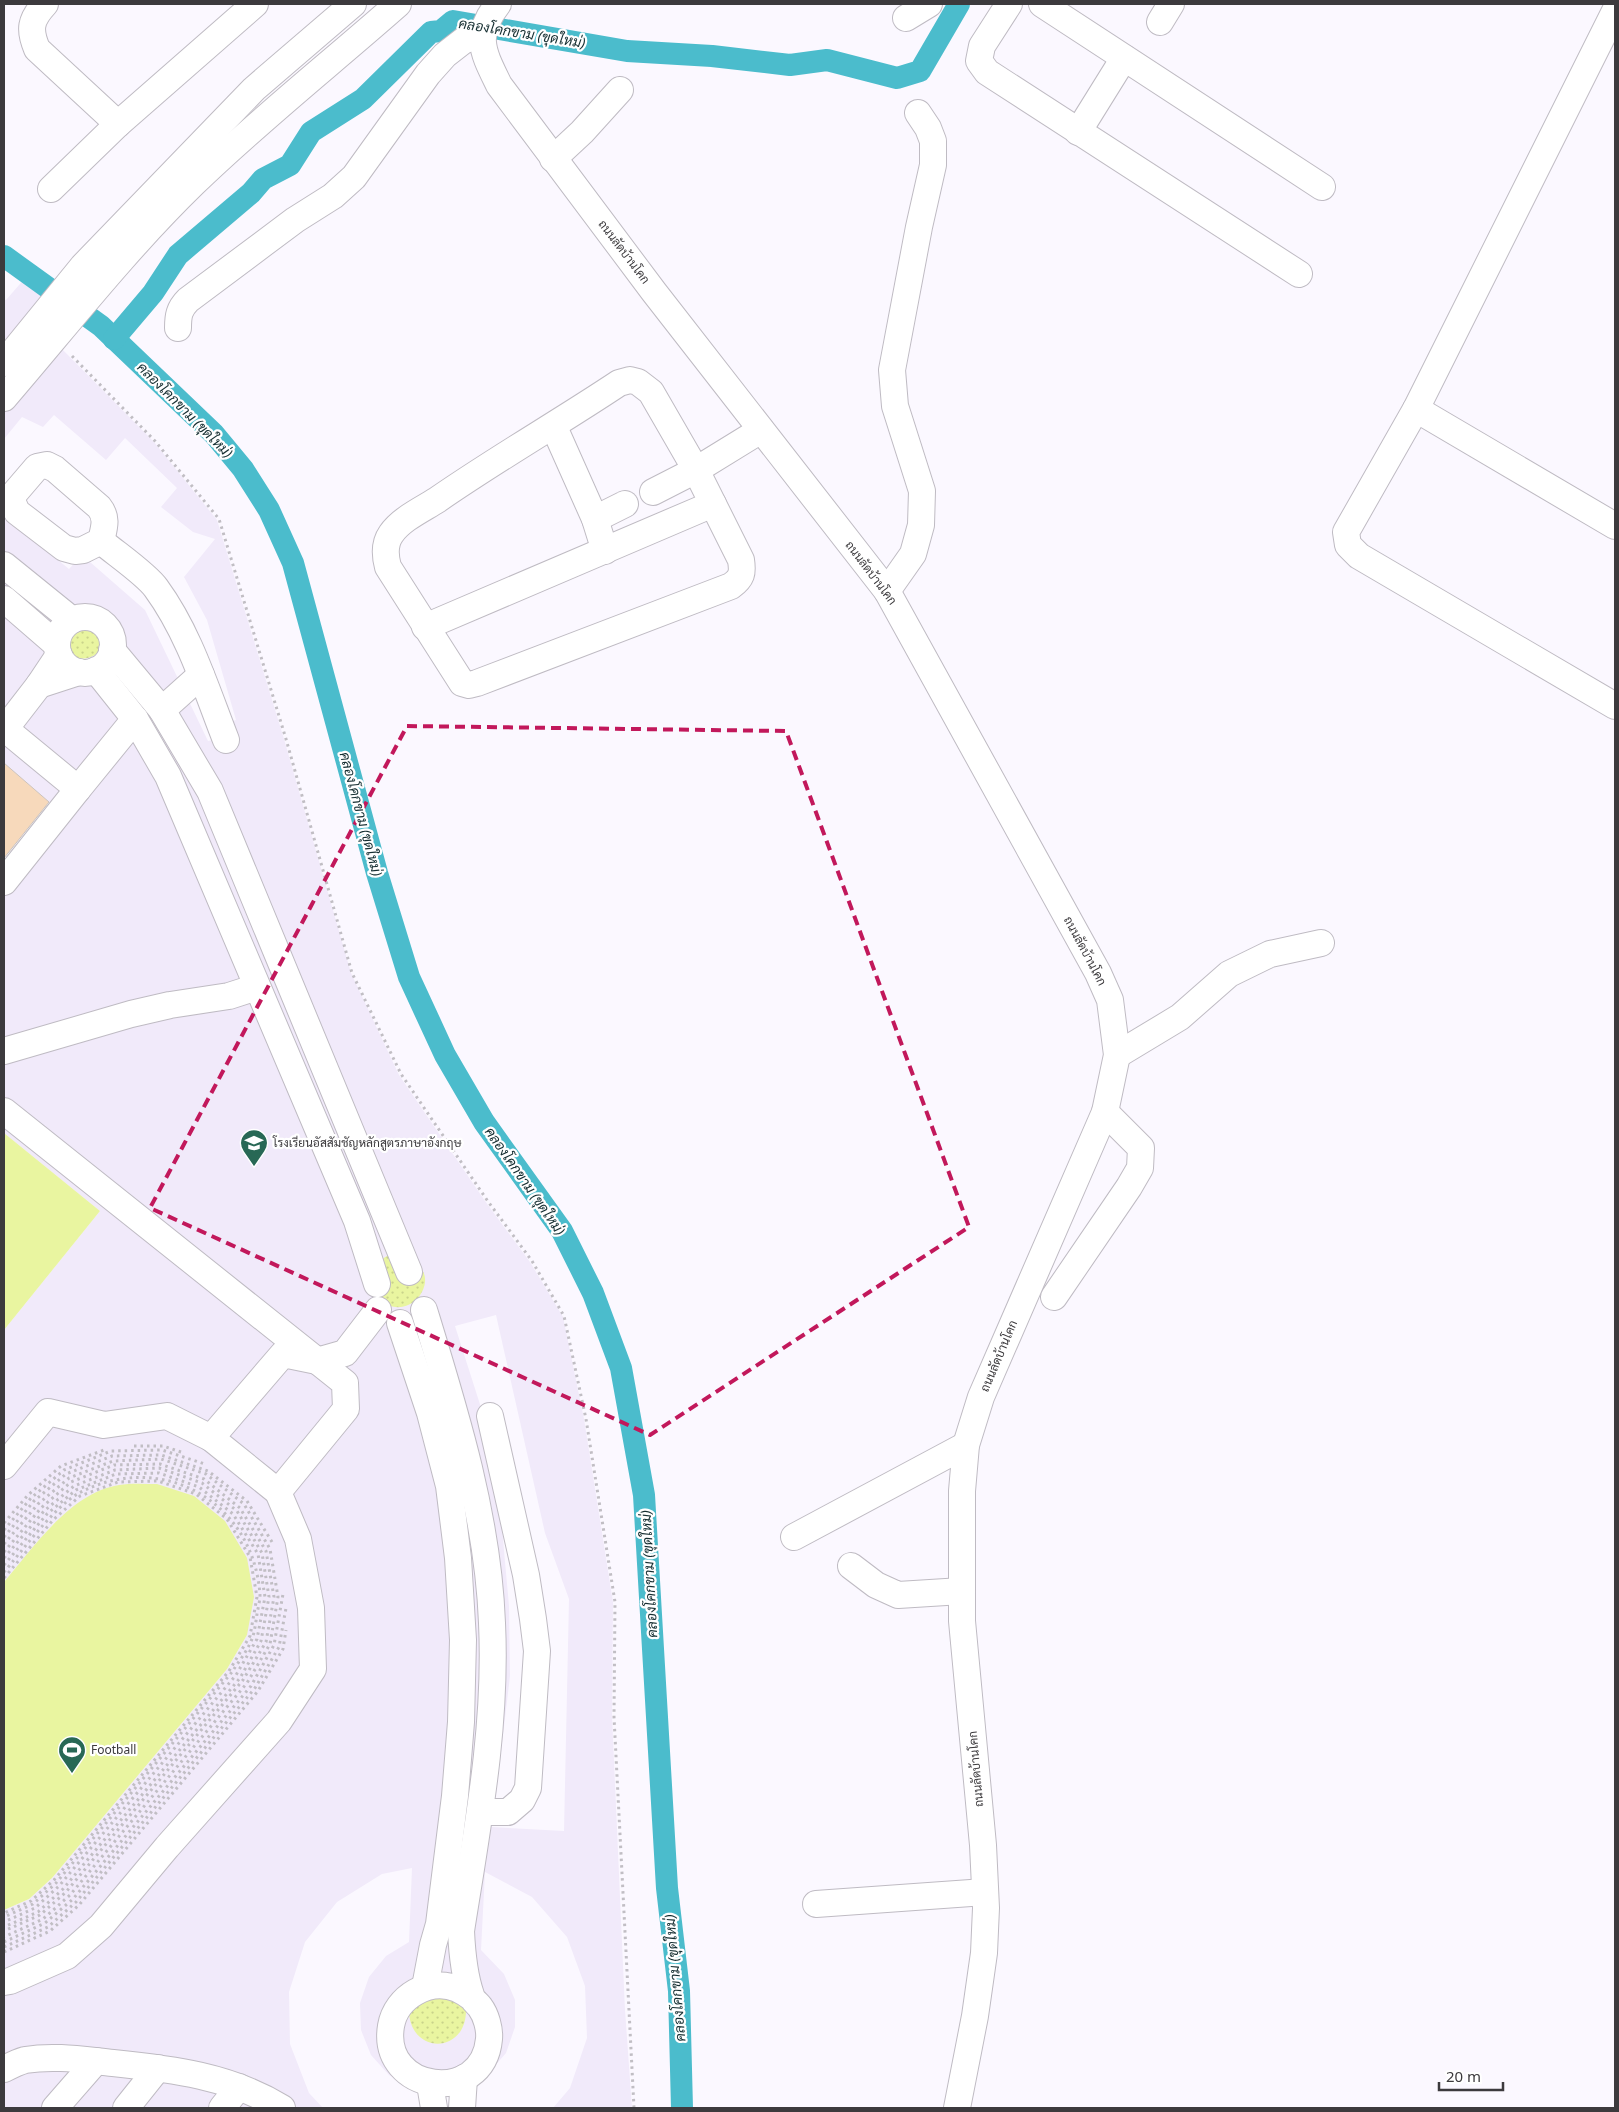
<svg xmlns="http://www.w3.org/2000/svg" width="1619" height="2112" font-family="'Noto Sans',Sarabun,sans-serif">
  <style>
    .built { fill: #f1eafa; fill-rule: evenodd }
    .green { fill: #e9f5a0 }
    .park { fill: url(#park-dots) }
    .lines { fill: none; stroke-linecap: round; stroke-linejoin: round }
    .canal { stroke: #4bbccc; stroke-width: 22 }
    .building { fill: #f7d9bb; stroke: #ccc4be }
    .minor-casing { stroke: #bfbbc3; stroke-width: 28 }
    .path { stroke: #c1bec4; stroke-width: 3; stroke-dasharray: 2.5 4; stroke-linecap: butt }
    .minor { stroke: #fff; stroke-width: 26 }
    .marked { fill: none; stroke: #c2185b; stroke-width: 4; stroke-dasharray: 10 6; stroke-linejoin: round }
    .labels { text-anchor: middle; stroke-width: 4.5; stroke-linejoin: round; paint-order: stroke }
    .street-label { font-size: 12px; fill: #3c3a3d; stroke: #fff }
    .poi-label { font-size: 12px; fill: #3c3a3d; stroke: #fff; text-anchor: start }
    .water-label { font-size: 14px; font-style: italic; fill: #152e31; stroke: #fff }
  </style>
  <defs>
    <pattern id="park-dots" width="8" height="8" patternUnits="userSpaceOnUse" patternTransform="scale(1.25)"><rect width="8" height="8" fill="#e9f5a0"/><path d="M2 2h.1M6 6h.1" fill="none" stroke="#c9d38b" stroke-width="1.8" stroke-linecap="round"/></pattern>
  </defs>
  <rect width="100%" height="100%" fill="#fbf8ff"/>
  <path class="built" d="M26,277L82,324L61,348L154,442L217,520L284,739L351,973L399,1075L485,1201L530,1262L563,1317L584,1419L613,1602L612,1716L625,2010L632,2108H553L570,2088L587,2038L585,1986L567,1937L532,1897L485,1872L481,1950L504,1974L515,2000V2027L506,2053L487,2075L463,2089L410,2087L389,2075L371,2055L361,2030L360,2003L369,1977L386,1956L409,1942L412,1868L382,1874L337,1902L305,1942L289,1992L290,2044L309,2093L323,2108H4V1910L29,1899L52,1878L227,1669L247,1635L55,1522L4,1582V1330L100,1211L4,1133V870L56,808L4,763V516L69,569L82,555L145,610L208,741L223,738L220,725L236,720L207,620L184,577L215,539L193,532L161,507L177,488L125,438L106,460L54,415L43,427L22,417L4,439V299L6,300ZM86,606L96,610L103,617L107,625L108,635L105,644ZM496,1315L545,1533L569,1599L564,1831L492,1827L510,1676L509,1606L500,1506L484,1417L455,1326Z"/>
  <g class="green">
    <path d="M4,1133L100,1211L4,1330Z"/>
    <path d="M157,1484L194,1496L225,1521L247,1558L254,1597L247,1635L227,1669L52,1878L29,1899L4,1910V1582C34,1547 70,1493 119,1485C131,1483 145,1484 157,1484Z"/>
  </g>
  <g class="park">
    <path d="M77,606C126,609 110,675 65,655C62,648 54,637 53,630C52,618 68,608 77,606Z"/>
    <path d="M396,1254C403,1257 415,1261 420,1267C438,1286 405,1328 374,1295L379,1261L387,1256Z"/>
    <path d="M437,1985L466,2009C467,2055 409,2055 409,2010Z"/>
  </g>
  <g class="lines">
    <g class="canal">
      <path d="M4,256L101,326L214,434L243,469L269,510L293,563L377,873L409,977L445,1055L484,1122L562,1231L593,1293L621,1368L644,1495L667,1888L679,1991L682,2108"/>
      <path d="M114,339L153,293L178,255L251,193L263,179L290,165L311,132L363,99L431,32L441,31L453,21L627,51L712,56L790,65L827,60L897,78L920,71L959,4"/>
    </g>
  </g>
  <path class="building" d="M4,763L49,802L4,858Z"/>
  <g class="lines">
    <g class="minor-casing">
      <g id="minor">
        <path d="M45,4C30,20 29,30 37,49L118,124"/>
        <path d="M498,4C473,36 483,52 499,85L654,292L887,591L1098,973L1110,1000L1117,1055L1105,1112L981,1397L966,1445L962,1491V1621L983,1845L986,1908L984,1953L975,2016L957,2108"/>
        <path d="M1009,4L982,46L979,61L987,72L1299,274"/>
        <path d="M1042,4L1322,187"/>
        <path d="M1615,11L1416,409L1346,532L1348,545L1359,556L1615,706"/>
        <path d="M906,18L929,4"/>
        <path d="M1160,22L1171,4"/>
        <path d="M1078,132L1124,58"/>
        <path d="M553,159L582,132L620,90"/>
        <path d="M51,189L118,124L255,4"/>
        <path d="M178,328C178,316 179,309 188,300L295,220L333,196L354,177L428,74L445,55L463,41L482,33"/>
        <path d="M4,363L83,266L254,89L353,4"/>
        <path d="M630,380L638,382L651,392L696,470L741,560C743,573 742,578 731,586L477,683L469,685L462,683L388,567C385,556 384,544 391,534C401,519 423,509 437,500C496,459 559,423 619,383Z"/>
        <path d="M4,398C66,326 125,250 194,183C259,120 330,64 398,4"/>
        <path d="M1416,409L1615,526"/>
        <path d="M554,427L595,519L605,551"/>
        <path d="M47,465L55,469L99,507C108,518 104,528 101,541L83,550L75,551L64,548L17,512L12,501L13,495L37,467Z"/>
        <path d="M653,492L696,470L761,430"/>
        <path d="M595,519L625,504"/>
        <path d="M101,541C115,553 146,574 156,588C189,633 206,689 226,740"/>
        <path d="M4,565L72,620"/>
        <path d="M887,591L913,554L921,525L922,491L895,406L892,370L919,227L933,165V141L928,128L918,113"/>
        <path d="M4,599L57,645"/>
        <circle cx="85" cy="645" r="28"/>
        <path d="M425,627L713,504"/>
        <path d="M112,650L162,710L210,791L409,1272"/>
        <path d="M59,655L39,685L79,672"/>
        <path d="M96,670L135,719L168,776L357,1221L377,1284"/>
        <path d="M162,710L201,675"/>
        <path d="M4,728L78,789L135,719"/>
        <path d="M5,729L39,685"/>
        <path d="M4,882L78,789"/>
        <path d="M4,1051L131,1014L170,1005L229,996L257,987"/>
        <path d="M1117,1055L1180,1017L1229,974L1270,954L1321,943"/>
        <path d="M4,1111L345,1383L346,1409L278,1492L298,1539L311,1608L313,1669L279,1721L167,1847L101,1926L67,1956L10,1981L4,1982"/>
        <path d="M1054,1297L1129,1187L1140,1168L1141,1148L1105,1112"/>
        <path d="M424,1310C455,1411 488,1516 492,1623C497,1727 477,1829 461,1931C462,1952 464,1975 471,1995C472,2000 477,2003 480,2007C486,2015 490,2029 489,2039C483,2106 380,2093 391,2026C396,1997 429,1977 458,1989C462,1991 467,1994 471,1997"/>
        <path d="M400,1323L430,1413L449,1486L458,1558L463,1640L461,1722L455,1796L439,1924L433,1945L425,1987"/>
        <path d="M4,1466L48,1412L104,1425L167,1416L211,1438"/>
        <path d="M278,1492L211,1438L283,1354L317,1361L345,1353L378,1310"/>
        <path d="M794,1537L966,1445"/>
        <path d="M851,1566L876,1585L898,1595L962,1591"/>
        <path d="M480,1812H508L522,1800L528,1788L537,1651L533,1619L526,1575L490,1416"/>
        <path d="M816,1904L985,1892"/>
        <path d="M4,2069C10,2066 18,2062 25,2060C55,2055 83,2060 113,2063C172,2069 230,2076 282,2108"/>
        <path d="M430,2084L434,2108"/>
        <path d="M55,2108L96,2061"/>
        <path d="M126,2108L158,2068"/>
        <path d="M222,2108L239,2087"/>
        <path d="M462,2108L464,2078"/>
      </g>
    </g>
    <g class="path">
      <path d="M72,356L155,441L219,519L286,739L352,973L401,1074L487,1200L532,1261L564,1316L586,1419L615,1602L614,1717L634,2108"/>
      <path d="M134,1446H163L184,1453"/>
      <path d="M4,1523L28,1495L61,1466L104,1450"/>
      <path d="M4,1530L31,1498L64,1470L111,1451L162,1450L205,1464"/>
      <path d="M4,1537L34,1501L66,1474L112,1456L161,1455L208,1471L247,1501L272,1542"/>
      <path d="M4,1544L38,1504L69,1478L113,1461L161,1459L206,1474L244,1504L270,1549L278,1597L270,1644L247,1683L70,1895L43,1919L4,1937"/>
      <path d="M4,1552L41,1508L71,1482L114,1465L160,1464L204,1479L240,1508L266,1551L274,1597L266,1642L243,1680L66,1892L40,1915L4,1931"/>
      <path d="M4,1558L44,1511L74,1486L115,1470L159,1468L202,1483L237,1511L262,1553L269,1597L261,1641L240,1678L63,1889L38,1912L4,1927"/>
      <path d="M4,1565L47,1514L76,1490L116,1474L159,1473L199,1487L233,1514L258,1554L265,1597L257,1639L236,1675L59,1886L35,1908L4,1922"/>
      <path d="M4,1572C23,1550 54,1507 79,1493C163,1449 254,1503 260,1595C260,1601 258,1608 257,1614C256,1621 255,1629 253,1636C249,1649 239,1661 232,1672L56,1883L33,1904L4,1917"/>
      <path d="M4,1578L53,1520L80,1496L118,1482L158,1481L196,1494L227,1519L250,1557L257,1597L250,1636L229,1671L54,1880L31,1901L4,1913"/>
      <path d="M4,1942L45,1923L73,1899L251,1686L274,1645L283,1594"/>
      <path d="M4,1947L48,1927L76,1902L255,1688L279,1647L286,1608"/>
      <path d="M4,1952L50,1931L79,1905L258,1691L283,1649L286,1630"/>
    </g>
    <use href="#minor" class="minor"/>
  </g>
  <path class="marked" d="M407,726L786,731L969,1227L650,1435L150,1208Z"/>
  <defs>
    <g id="school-pin" transform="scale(1.4375)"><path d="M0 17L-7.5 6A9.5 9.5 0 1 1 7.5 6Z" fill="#286855" stroke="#fff"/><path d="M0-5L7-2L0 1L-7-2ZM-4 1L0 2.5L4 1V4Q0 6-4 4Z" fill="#fff"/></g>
    <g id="stadium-pin" transform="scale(1.4375)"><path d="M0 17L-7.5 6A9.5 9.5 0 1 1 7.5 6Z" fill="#286855" stroke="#fff"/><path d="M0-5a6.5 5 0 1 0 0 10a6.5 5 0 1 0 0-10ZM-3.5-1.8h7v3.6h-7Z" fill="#fff"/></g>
  </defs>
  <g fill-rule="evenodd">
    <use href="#school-pin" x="254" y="1143"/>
    <use href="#stadium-pin" x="72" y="1750"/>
  </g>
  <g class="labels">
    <g class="street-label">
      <text transform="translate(624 252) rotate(53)" y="4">ถนนลัดบ้านโคก</text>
      <text transform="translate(871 573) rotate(53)" y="4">ถนนลัดบ้านโคก</text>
      <text transform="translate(1085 951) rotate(62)" y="4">ถนนลัดบ้านโคก</text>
      <text transform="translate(999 1356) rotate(-67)" y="4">ถนนลัดบ้านโคก</text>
      <text transform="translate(976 1769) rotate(-95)" y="4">ถนนลัดบ้านโคก</text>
    </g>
    <g class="poi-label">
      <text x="273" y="1147">โรงเรียนอัสสัมชัญหลักสูตรภาษาอังกฤษ</text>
      <text x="91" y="1754">Football</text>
    </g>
    <g class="water-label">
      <text transform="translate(522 33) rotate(9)" y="5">คลองโคกขาม (ขุดใหม่)</text>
      <text transform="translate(185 410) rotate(45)" y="5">คลองโคกขาม (ขุดใหม่)</text>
      <text transform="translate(361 814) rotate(75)" y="5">คลองโคกขาม (ขุดใหม่)</text>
      <text transform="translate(525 1181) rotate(55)" y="5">คลองโคกขาม (ขุดใหม่)</text>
      <text transform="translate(649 1574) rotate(-93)" y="5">คลองโคกขาม (ขุดใหม่)</text>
      <text transform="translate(675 1978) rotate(-95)" y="5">คลองโคกขาม (ขุดใหม่)</text>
    </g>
  </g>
  <rect width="1619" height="2112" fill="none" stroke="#3c3a3d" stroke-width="10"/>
  <path d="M1439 2082v8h64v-8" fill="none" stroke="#3c3a3d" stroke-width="2.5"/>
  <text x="1446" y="2082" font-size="15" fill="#3c3a3d" stroke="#ffffff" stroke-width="4" paint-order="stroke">20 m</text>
</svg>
